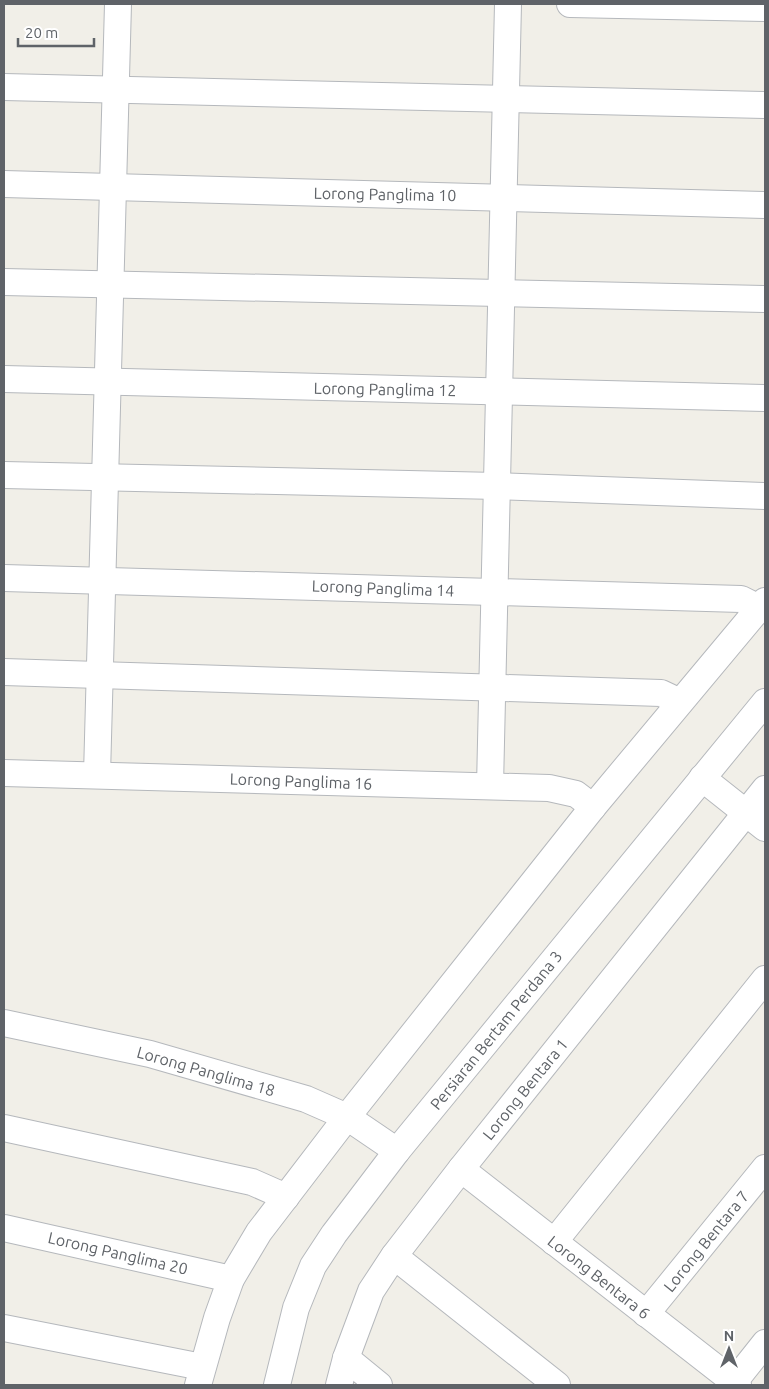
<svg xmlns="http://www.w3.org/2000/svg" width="769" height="1389" font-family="Ubuntu,sans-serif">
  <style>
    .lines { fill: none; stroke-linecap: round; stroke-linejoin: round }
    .minor-casing { stroke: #b5b8bc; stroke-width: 28 }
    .minor { stroke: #fff; stroke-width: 26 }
    .labels { text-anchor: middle; stroke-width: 4; stroke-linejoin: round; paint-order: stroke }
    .street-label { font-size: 16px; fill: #5f6368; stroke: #fff }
  </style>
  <rect width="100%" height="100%" fill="#f1efe8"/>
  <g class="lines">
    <g class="minor-casing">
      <g id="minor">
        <path d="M570,4L765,8"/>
        <path d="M4,87L765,105"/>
        <path d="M4,184L765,205"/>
        <path d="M4,282L765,299"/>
        <path d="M4,379L765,398"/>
        <path d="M4,475L497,486L765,496"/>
        <path d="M4,578L741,599L759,608"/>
        <path d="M4,672L661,693L680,702"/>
        <path d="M4,773L549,788L576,794L593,807"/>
        <path d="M97,775L118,4"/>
        <path d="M702,778L765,828"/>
        <path d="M490,786L508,4"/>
        <path d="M4,1023L150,1054L306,1099L347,1117L397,1151"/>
        <path d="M4,1128L252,1182L286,1197"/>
        <path d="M461,1169L738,1385"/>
        <path d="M4,1228L231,1279"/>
        <path d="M554,1242L765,979"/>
        <path d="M394,1256L557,1385"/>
        <path d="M646,1314L765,1168"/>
        <path d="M4,1328L202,1367"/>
        <path d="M346,1358L379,1385"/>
        <path d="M734,1382L765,1343"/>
        <path d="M198,1385L217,1318L231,1279L259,1232L347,1117L593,807L765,601"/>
        <path d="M277,1385L296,1308L313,1266L334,1234L397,1151L765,702"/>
        <path d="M339,1385L346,1358L371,1291L394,1256L461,1169L765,789"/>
      </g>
    </g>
    <use href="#minor" class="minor"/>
  </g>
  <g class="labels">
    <g class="street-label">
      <text transform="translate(385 194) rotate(1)" y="6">Lorong Panglima 10</text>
      <text transform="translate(385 389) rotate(1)" y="6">Lorong Panglima 12</text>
      <text transform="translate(383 588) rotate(2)" y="6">Lorong Panglima 14</text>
      <text transform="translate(301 781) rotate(2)" y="6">Lorong Panglima 16</text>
      <text transform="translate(496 1030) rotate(-51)" y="6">Persiaran Bertam Perdana 3</text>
      <text transform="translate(206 1071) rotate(16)" y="6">Lorong Panglima 18</text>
      <text transform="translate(525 1089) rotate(-51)" y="6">Lorong Bentara 1</text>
      <text transform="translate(706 1241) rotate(-51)" y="6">Lorong Bentara 7</text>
      <text transform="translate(118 1253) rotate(13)" y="6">Lorong Panglima 20</text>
      <text transform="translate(599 1277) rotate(38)" y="6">Lorong Bentara 6</text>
    </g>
  </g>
  <rect width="769" height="1389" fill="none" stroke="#5f6368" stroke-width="10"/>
  <g transform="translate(729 1349)" stroke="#ffffff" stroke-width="4" paint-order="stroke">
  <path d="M0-4L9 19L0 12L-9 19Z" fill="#5f6368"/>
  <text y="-8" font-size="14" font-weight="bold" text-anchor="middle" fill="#5f6368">N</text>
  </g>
  <path d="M18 38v8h76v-8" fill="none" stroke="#5f6368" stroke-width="2.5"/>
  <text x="25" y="38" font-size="15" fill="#5f6368" stroke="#ffffff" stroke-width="4" paint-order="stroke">20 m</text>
</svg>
